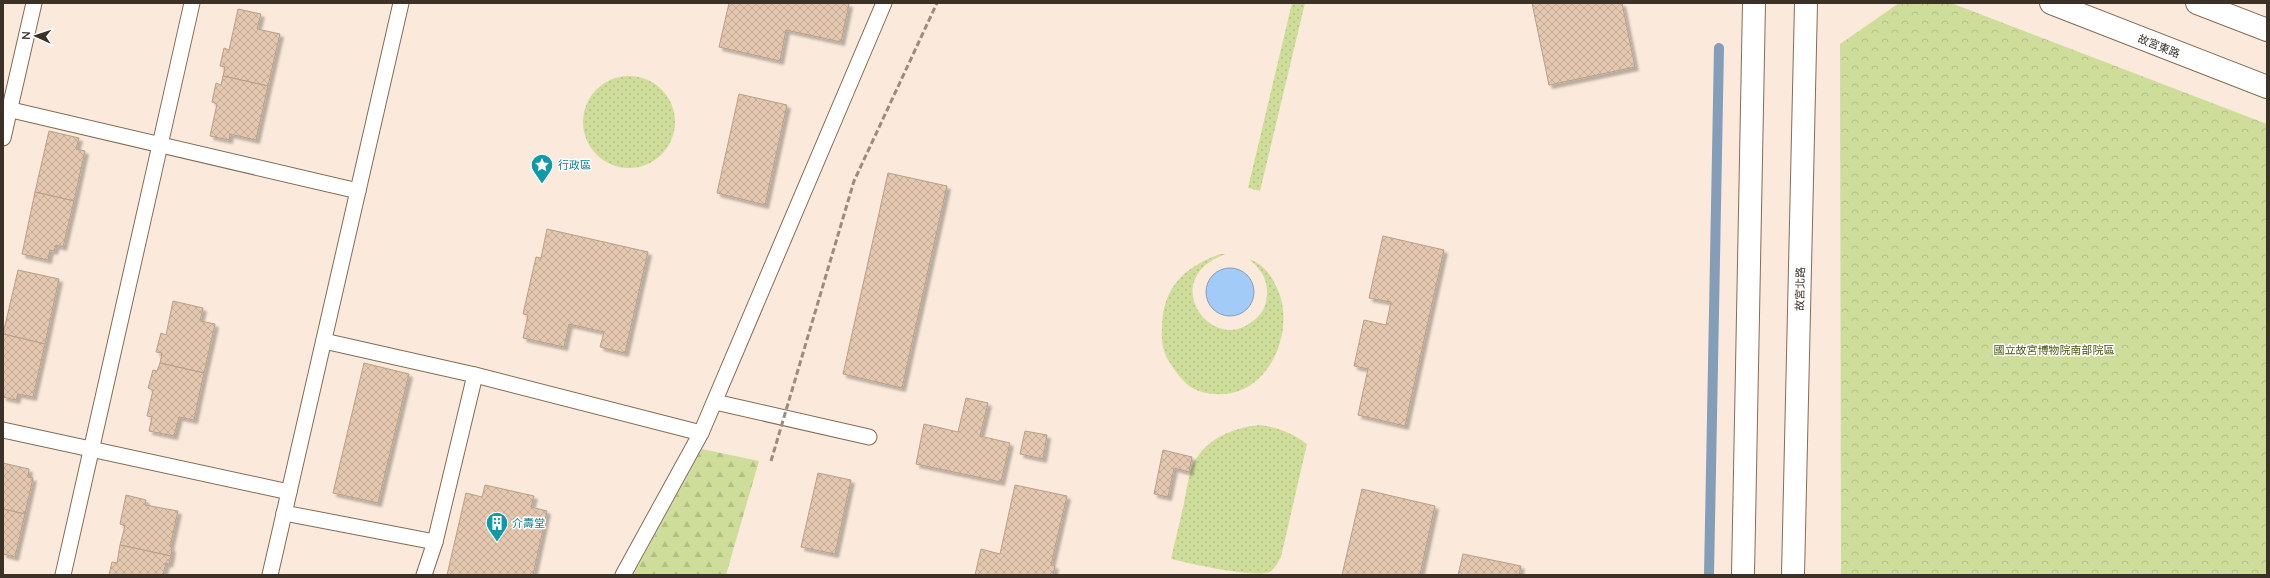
<svg xmlns="http://www.w3.org/2000/svg" width="2270" height="578" font-family="Lato,'Noto Sans TC',sans-serif">
  <style>
    .grass { fill: url(#grass-dots) }
    .forest { fill: url(#forest-firs) }
    .park { fill: url(#park-crowns) }
    .water { fill: #a3cbf7; stroke: #849db9 }
    .lines { fill: none; stroke-linecap: round; stroke-linejoin: round }
    .stream { stroke: #849db9; stroke-width: 10 }
    .building { fill: url(#building-cross-hatch); stroke: #b89e87; filter: url(#shadow) }
    .lane-casing { stroke: #846c56; stroke-width: 17 }
    .secondary-casing { stroke: #846c56; stroke-width: 24 }
    .lane { stroke: #fff; stroke-width: 15 }
    .secondary { stroke: #fff; stroke-width: 22 }
    .rail { stroke: #9a8c80; stroke-width: 3; stroke-dasharray: 6 3; stroke-linecap: butt }
    .labels { text-anchor: middle; stroke-width: 3; stroke-linejoin: round; paint-order: stroke }
    .street-label { font-size: 11px; fill: #3c3127; stroke: #fff }
    .culture-label { font-size: 11px; fill: #0d838f; stroke: #fff; text-anchor: start }
    .park-label { font-size: 11px; fill: #465206; stroke: #fff }
  </style>
  <defs>
    <pattern id="grass-dots" width="8" height="8" patternUnits="userSpaceOnUse"><rect width="8" height="8" fill="#cede9a"/><path d="M2 2h.1M6 6h.1" fill="none" stroke="#b2bf85" stroke-width="1.8" stroke-linecap="round"/></pattern>
    <pattern id="forest-firs" width="22" height="20" patternUnits="userSpaceOnUse"><rect width="22" height="20" fill="#cede9a"/><path d="M5 1l3.5 6h-7zM16 11l3.5 6h-7z" fill="#b2bf85"/></pattern>
    <pattern id="park-crowns" width="20" height="18" patternUnits="userSpaceOnUse"><rect width="20" height="18" fill="#cede9a"/><path d="M2 6a3 3 0 1 1 6 0M12 15a3 3 0 1 1 6 0" fill="none" stroke="#b2bf85"/></pattern>
    <pattern id="building-cross-hatch" width="8" height="8" patternUnits="userSpaceOnUse"><rect width="8" height="8" fill="#e3c7af"/><path d="M0 0l8 8M0 8l8-8" fill="none" stroke="#c4ab97"/></pattern>
    <filter id="shadow"><feDropShadow dx="3.5" dy="3.5" stdDeviation="1" flood-color="#0004"/></filter>
  </defs>
  <rect width="100%" height="100%" fill="#fbeadb"/>
  <g class="grass">
    <path d="M1292,3H1305L1260,191L1248,188Z"/>
    <circle cx="629" cy="122" r="46"/>
    <path d="M1220,254H1226C1157,278 1210,353 1250,323C1258,318 1264,311 1266,302C1270,283 1263,271 1249,259C1261,263 1270,273 1275,284C1299,326 1270,399 1215,394C1207,394 1196,391 1189,386C1182,380 1175,371 1170,363C1163,353 1161,341 1162,329C1162,288 1183,268 1220,254Z"/>
    <path d="M1261,425C1279,428 1292,433 1307,444L1281,557C1278,562 1274,570 1270,572C1254,578 1191,564 1171,559C1175,541 1180,522 1184,503C1186,492 1188,480 1191,470C1201,440 1233,427 1261,425Z"/>
  </g>
  <path class="forest" d="M702,449L759,461L726,575H633Z"/>
  <path class="park" d="M1899,3H1951L2267,124V575H1841L1840,44Z"/>
  <circle class="water" cx="1230" cy="292" r="24"/>
  <g class="lines">
    <path class="stream" d="M1709,575L1719,48"/>
  </g>
  <g class="building">
    <path d="M729,3H844L849,4L841,42L786,30L780,61L719,47Z"/>
    <path d="M1532,3H1622L1635,67L1549,85Z"/>
    <path d="M238,9L261,14L257,29L280,34L268,86L223,76L225,67L220,66L224,48L229,50Z"/>
    <path d="M223,76L268,86L256,140L230,134L229,140L210,136L217,104L212,102L216,83L221,85Z"/>
    <path d="M739,94L787,105L765,205L717,193Z"/>
    <path d="M49,131L79,138L76,149L85,151L74,201L35,192Z"/>
    <path d="M888,173L947,186L902,388L843,374Z"/>
    <path d="M35,192L74,201L63,247L56,245L54,251L50,250L48,260L22,254Z"/>
    <path d="M547,229L648,252L625,353L600,347L604,332L569,324L564,347L523,338L528,315L523,314L536,257L541,258Z"/>
    <path d="M1383,236L1444,250L1405,426L1358,415L1368,369L1354,366L1364,320L1386,325L1391,302L1369,298Z"/>
    <path d="M18,270L59,279L45,344L3,334Z"/>
    <path d="M173,301L203,308L200,321L215,324L204,373L160,363L162,353L156,352L161,333L166,335Z"/>
    <path d="M3,334L45,344L33,397L18,394L16,400L3,397Z"/>
    <path d="M160,363L204,373L194,420L179,417L174,436L149,431L152,417L147,416L153,390L148,388L153,370L157,371Z"/>
    <path d="M364,363L409,374L378,503L333,493Z"/>
    <path d="M966,398L988,403L980,436L1010,443L1001,482L916,464L924,424L958,432Z"/>
    <path d="M1025,431L1047,435L1043,459L1020,454Z"/>
    <path d="M1163,450L1192,457L1189,472L1174,468L1168,497L1154,494Z"/>
    <path d="M3,463L29,469L28,477L33,478L25,514L3,509Z"/>
    <path d="M818,473L851,480L835,554L801,547Z"/>
    <path d="M485,485L534,496L531,507L547,511L533,575H447L466,493L482,497Z"/>
    <path d="M1015,485L1067,496L1051,565L1055,566L1053,575H975L981,549L1000,554Z"/>
    <path d="M1362,489L1435,506L1420,575H1342Z"/>
    <path d="M126,495L146,500L145,505L178,511L170,547L172,548L171,556L120,545L125,526L120,524Z"/>
    <path d="M3,509L25,514L15,557L3,554Z"/>
    <path d="M120,545L171,556L169,564L166,563L163,575H109L112,562L117,563Z"/>
    <path d="M1463,554L1521,566L1519,575H1458Z"/>
  </g>
  <g class="lines">
    <g class="lane-casing">
      <g id="lane">
        <path d="M3,108L358,191"/>
        <path d="M3,138L34,3"/>
        <path d="M324,341L475,375L701,433"/>
        <path d="M715,402L869,437"/>
        <path d="M3,430L289,492"/>
        <path d="M284,513L435,542L475,375"/>
        <path d="M63,575L192,3"/>
        <path d="M270,575L401,3"/>
        <path d="M424,575L435,542"/>
        <path d="M623,575L701,433L884,3"/>
      </g>
    </g>
    <g class="secondary-casing">
      <g id="secondary">
        <path d="M2051,3L2267,87"/>
        <path d="M2197,3L2267,30"/>
        <path d="M1743,575L1754,3"/>
        <path d="M1793,575L1806,3"/>
      </g>
    </g>
    <use href="#lane" class="lane"/>
    <use href="#secondary" class="secondary"/>
    <path class="rail" d="M771,461L854,181L937,3"/>
  </g>
  <defs>
    <g id="sight-pin" transform="scale(1.15)"><path d="M0 17L-7.5 6A9.5 9.5 0 1 1 7.5 6Z" fill="#0f9aa8" stroke="#fff"/><path d="M0-6L1.8-2.2L6-1.7L2.9 1.2L3.7 5.4L0 3.3L-3.7 5.4L-2.9 1.2L-6-1.7L-1.8-2.2Z" fill="#fff"/></g>
    <g id="building-pin" transform="scale(1.15)"><path d="M0 17L-7.5 6A9.5 9.5 0 1 1 7.5 6Z" fill="#0f9aa8" stroke="#fff"/><path d="M-4-6H4V6H1V3H-1V6H-4ZM-2.5-4.3h1.7v1.8h-1.7ZM.8-4.3h1.7v1.8H.8ZM-2.5-1h1.7V.8h-1.7ZM.8-1h1.7V.8H.8Z" fill="#fff"/></g>
  </defs>
  <g fill-rule="evenodd">
    <use href="#sight-pin" x="542" y="165"/>
    <use href="#building-pin" x="497" y="523"/>
  </g>
  <g class="labels">
    <g class="street-label">
      <text transform="translate(2159 46) rotate(22)" y="4">故宮東路</text>
      <text transform="translate(1800 289) rotate(-89)" y="4">故宮北路</text>
    </g>
    <g class="culture-label">
      <text x="558" y="169">行政區</text>
      <text x="512" y="527">介壽堂</text>
    </g>
    <g class="park-label">
      <text x="2054" y="354">國立故宮博物院南部院區</text>
    </g>
  </g>
  <rect width="2270" height="578" fill="none" stroke="#3c3127" stroke-width="8"/>
  <g transform="translate(36 36) rotate(273)" stroke="#ffffff" stroke-width="3" paint-order="stroke">
  <path d="M0-3L7 15L0 10L-7 15Z" fill="#3c3127"/>
  <text y="-6" font-size="11" font-weight="bold" text-anchor="middle" fill="#3c3127">N</text>
  </g>
</svg>
